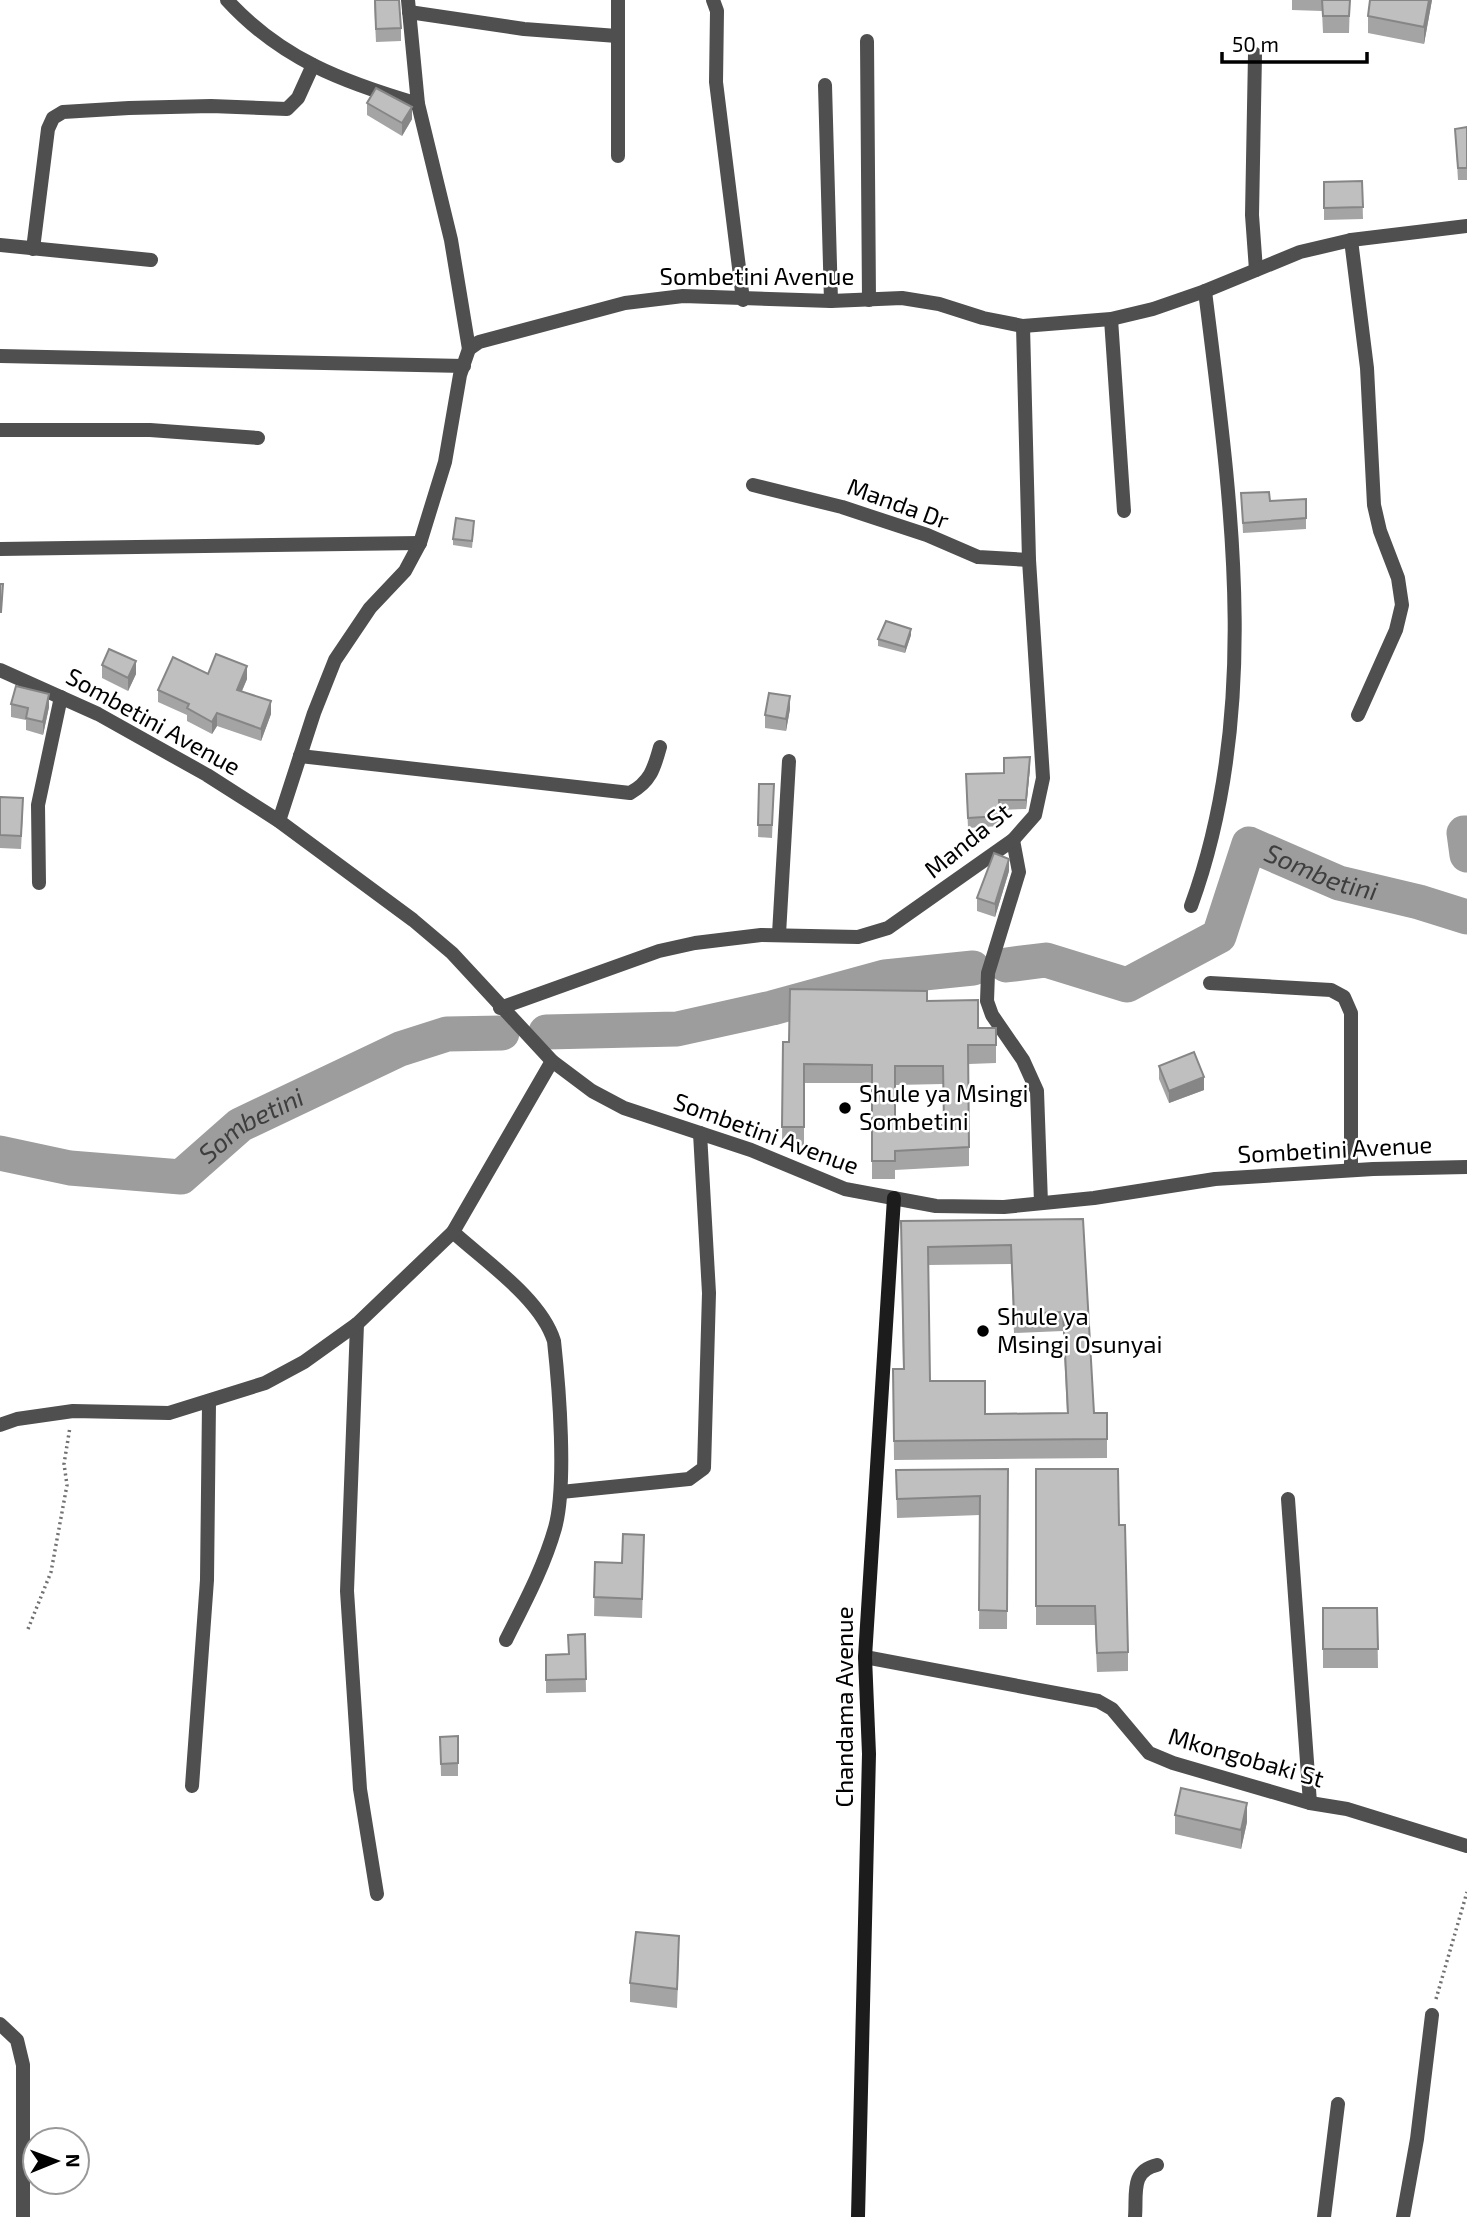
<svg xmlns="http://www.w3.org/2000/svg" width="1467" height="2217" font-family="'Exo 2',sans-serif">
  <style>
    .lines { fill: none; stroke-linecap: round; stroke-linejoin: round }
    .river { stroke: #9d9d9d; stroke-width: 35 }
    .path { stroke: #717171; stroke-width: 3.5; stroke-dasharray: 2 3.5; stroke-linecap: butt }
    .street { stroke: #4f4f4f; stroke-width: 14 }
    .secondary { stroke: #1c1c1c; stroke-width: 14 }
    .wall { fill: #a4a4a4; fill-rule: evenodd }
    .shaded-wall { fill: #868686 }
    .building { fill: #bfbfbf; stroke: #868686; stroke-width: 2; fill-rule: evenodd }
    .poi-dot { fill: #000; stroke: #fff; stroke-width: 2.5 }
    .labels { text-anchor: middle; stroke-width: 5; stroke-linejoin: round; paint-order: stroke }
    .street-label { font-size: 24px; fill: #000; stroke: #fff }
    .poi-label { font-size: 24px; fill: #000; stroke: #fff; text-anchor: start }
    .water-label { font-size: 26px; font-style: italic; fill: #3e3e3e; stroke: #fff }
  </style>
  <rect width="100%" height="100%" fill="#fff"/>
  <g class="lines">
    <g class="river">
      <path d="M1467,833H1464L1467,855"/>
      <path id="s1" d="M1006,965L1046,960L1127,985L1219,936L1249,844L1339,883L1419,902L1467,917"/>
      <path d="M546,1032L677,1029L772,1008L885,977L973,968"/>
      <path id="s2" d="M0,1153L70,1168L181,1177L240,1125L400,1049L447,1034L502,1033"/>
    </g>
    <g class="path">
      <path d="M28,1629L51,1572L67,1485L64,1464L70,1427"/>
      <path d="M1436,1999L1467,1892"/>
    </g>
    <g class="street">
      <path d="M227,0C281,59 343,82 418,104"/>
      <path d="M408,0L418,104L451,240L469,349"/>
      <path d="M713,0L717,11L716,82L743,300"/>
      <path d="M409,12L524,29L617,36"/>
      <path d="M867,41L869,300"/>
      <path d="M1255,54L1252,215L1256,270"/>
      <path d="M825,85L831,301"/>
      <path d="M618,156V0"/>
      <path d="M1351,240L1367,368L1374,505L1380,531L1398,578L1402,605L1396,630L1358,715"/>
      <path d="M0,245L151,260"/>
      <path d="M33,249L48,129L53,118L63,112L129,108L211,106L287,109L298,98L313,65"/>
      <path d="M1111,319L1124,511"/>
      <path d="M0,356L464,366"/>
      <path d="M0,430H150L258,438"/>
      <path d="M753,485L842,507L927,535L978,557L1029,560"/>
      <path d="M0,549L420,543"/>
      <path d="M0,670L98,714L207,775L279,821L413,920L452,953L552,1061L592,1091L624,1108L751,1150L845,1189L936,1206L1004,1207L1094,1198L1215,1179L1373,1169L1467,1167"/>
      <path d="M300,756L630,793C650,782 654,769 660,747"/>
      <path d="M279,821L314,713L335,660L370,608L405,571L420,543L445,462L460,375L469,349L479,342L625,303L683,296L831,301L902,298L939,304L983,318L1023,326L1111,319L1153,309L1205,291L1300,252L1351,240L1467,226"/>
      <path d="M1013,840L1019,872L988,973L987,1001L992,1015L1023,1060L1037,1091L1041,1203"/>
      <path d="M39,883L38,805L61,697"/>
      <path d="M1191,906C1263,709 1230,494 1205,291"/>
      <path d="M779,934L789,761"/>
      <path d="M1210,983L1331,990L1344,997L1351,1013V1170"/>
      <path d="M500,1008L659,951L695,943L761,935L858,937L888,928L1013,840L1035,815L1043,778L1029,560L1023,326"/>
      <path d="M453,1232C486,1262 541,1299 554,1341C559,1387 567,1485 555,1528C544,1567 524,1604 506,1640"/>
      <path d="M357,1324L347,1591L360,1789L377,1894"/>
      <path d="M0,1425L17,1419L73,1411L169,1413L265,1383L304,1362L357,1324L453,1232L552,1061"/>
      <path d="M561,1492L689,1479L704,1468L709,1293L700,1133"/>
      <path d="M1288,1499L1310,1803"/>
      <path d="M865,1657L1098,1701L1112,1709L1149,1753L1173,1763L1310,1803L1347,1809L1467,1846"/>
      <path d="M192,1786L207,1580L209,1403"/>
      <path d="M0,2024L17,2040L23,2065V2217"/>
      <path d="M1135,2217C1137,2194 1130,2171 1157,2165"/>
      <path d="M1324,2217L1338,2104"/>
      <path d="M1403,2217L1417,2139L1432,2015"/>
    </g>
    <path class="secondary" d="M858,2217L869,1754L865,1657L894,1198"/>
  </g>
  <g class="wall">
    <path d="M374,0L401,28V41L376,42Z"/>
    <path d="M1292,0H1350L1349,33H1323L1322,11L1292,10Z"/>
    <path d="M1432,0L1424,44L1368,33V16Z"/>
    <path d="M367,103L412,119L402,136L367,115Z"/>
    <path d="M1467,127V180H1458L1455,129Z"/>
    <path d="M1362,181L1363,219L1324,220V182Z"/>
    <path d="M1241,493L1270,501L1306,499V529L1243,533Z"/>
    <path d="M474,527L472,548L453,545V539Z"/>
    <path d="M911,635L905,653L878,646V639Z"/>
    <path d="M102,665L136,674L128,691L102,678Z"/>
    <path d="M208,674L247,679L242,691L271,714L261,741L217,726L212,734L187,721V715L158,702V690Z"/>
    <path d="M11,704L49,707L43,735L26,730V720L11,717Z"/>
    <path d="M790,709L786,731L765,728V715Z"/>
    <path d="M1030,767L1026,809L999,810L1000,826L968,828L966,784L1004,773Z"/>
    <path d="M759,784H774L772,838L758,837Z"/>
    <path d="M0,797L23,810L21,849L0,848Z"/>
    <path d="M1009,871L995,917L977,911V898Z"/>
    <path d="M927,1001L978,1028H996V1063L969,1064V1166L895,1170V1179H872V1083H804V1146L782,1145L783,1042H789ZM943,1084V1125L895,1127V1085Z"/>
    <path d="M1159,1066L1204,1090L1169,1103L1159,1079Z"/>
    <path d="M1083,1219L1094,1413H1107V1458L894,1460L893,1369H903L901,1221ZM1011,1264L1014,1333L1063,1331L1067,1413L985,1414L930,1381L928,1265Z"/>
    <path d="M1008,1469L1007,1629H979L980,1515L897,1518L896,1470Z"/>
    <path d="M1036,1469L1119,1525L1128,1652V1671L1097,1672L1095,1625H1036Z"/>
    <path d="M644,1554L642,1618L594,1616L595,1562L622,1563Z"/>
    <path d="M1323,1608H1377L1378,1668H1323Z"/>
    <path d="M585,1634L586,1692L546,1693V1655L569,1654Z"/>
    <path d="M458,1736V1776H441L440,1737Z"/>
    <path d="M1175,1815L1247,1822L1241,1849L1175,1834Z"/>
    <path d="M679,1955L677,2008L630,2002V1983Z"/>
  </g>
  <g class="shaded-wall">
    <path d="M1429,0H1432L1424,44V27Z"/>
    <path d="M412,107V119L402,136V123Z"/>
    <path d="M911,629V635L905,653V647Z"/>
    <path d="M136,661V674L128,691V678Z"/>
    <path d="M247,666V679L237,702V690Z"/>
    <path d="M49,694V707L43,735V722Z"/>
    <path d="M790,696V709L786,731V719Z"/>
    <path d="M271,701V714L261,741V729Z"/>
    <path d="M217,713V726L212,734V722Z"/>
    <path d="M1030,757V767L1026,809V800Z"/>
    <path d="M1009,859V871L995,917V904Z"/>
    <path d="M1204,1077V1090L1169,1103V1091Z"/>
    <path d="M1247,1803V1822L1241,1849V1830Z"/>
  </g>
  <g class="building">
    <path d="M375,0H399L401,28L376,29Z"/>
    <path d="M1322,0H1350L1349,16H1323Z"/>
    <path d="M1370,0H1429L1424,27L1368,16Z"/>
    <path d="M376,88L412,107L402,123L367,103Z"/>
    <path d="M1467,127V168H1458L1455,129Z"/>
    <path d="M1362,181L1363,207L1324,208V182Z"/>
    <path d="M1269,492L1270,501L1306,499V518L1243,523L1241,493Z"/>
    <path d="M456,518L474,521L472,541L453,539Z"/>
    <path d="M0,584H3L1,612H0Z"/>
    <path d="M886,621L911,629L905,647L878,639Z"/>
    <path d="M109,649L136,661L128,678L102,665Z"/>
    <path d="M216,654L247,666L237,690L271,701L261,729L217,713L212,722L187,708L189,704L158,690L173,657L208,674Z"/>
    <path d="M16,686L49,694L43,722L26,718L28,708L11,704Z"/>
    <path d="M769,693L790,696L786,719L765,715Z"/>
    <path d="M1030,757L1026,800H999L1000,816L968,818L966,774L1004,773V758Z"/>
    <path d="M759,784H774L772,825H758Z"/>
    <path d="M0,797L23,798L21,836L0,835Z"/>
    <path d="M994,853L1009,859L995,904L977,898Z"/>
    <path d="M790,989L927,991V1001L978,1000V1028H996V1045H968L969,1147L895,1151V1161H872V1065L804,1064V1127H782L783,1042H789ZM895,1066H943L944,1125L895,1127Z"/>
    <path d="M1194,1052L1204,1077L1169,1091L1159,1066Z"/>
    <path d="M1083,1219L1094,1413H1107V1439L894,1441L893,1369H904L901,1221ZM1011,1245L1014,1314L1063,1312L1068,1413L985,1414V1381H930L928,1247Z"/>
    <path d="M1008,1469L1007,1611L979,1610L980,1496L897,1499L896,1470Z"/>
    <path d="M1036,1469H1118L1119,1525H1125L1128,1652L1097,1653L1095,1606H1036Z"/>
    <path d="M623,1534L644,1535L642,1599L594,1597L595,1562L622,1563Z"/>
    <path d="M1323,1608H1377L1378,1649H1323Z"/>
    <path d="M585,1634L586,1679L546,1680V1655L569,1654L568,1635Z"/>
    <path d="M458,1736V1763L441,1764L440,1737Z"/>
    <path d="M1181,1788L1247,1803L1241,1830L1175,1815Z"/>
    <path d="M636,1932L679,1936L677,1989L630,1983Z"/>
  </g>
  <g class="poi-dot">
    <circle cx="845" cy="1108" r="7"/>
    <circle cx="983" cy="1331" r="7"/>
  </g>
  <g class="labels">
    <g class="street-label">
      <text x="757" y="285">Sombetini Avenue</text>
      <text transform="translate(898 504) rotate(20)" y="8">Manda Dr</text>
      <text transform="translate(153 722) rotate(29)" y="8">Sombetini Avenue</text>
      <text transform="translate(968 841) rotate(-39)" y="8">Manda St</text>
      <text transform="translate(766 1134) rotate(20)" y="8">Sombetini Avenue</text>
      <text transform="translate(1335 1150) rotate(-3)" y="8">Sombetini Avenue</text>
      <text transform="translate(845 1707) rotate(-90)" y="8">Chandama Avenue</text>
      <text transform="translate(1246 1758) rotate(16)" y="8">Mkongobaki St</text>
    </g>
    <g class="poi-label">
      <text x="859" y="1102">Shule ya Msingi<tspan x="859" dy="28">Sombetini</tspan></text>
      <text x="997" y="1325">Shule ya<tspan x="997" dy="28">Msingi Osunyai</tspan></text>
    </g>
    <g class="water-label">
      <text dy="9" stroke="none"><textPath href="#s1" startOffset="404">Sombetini</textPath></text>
      <text dy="9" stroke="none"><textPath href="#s2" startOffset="271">Sombetini</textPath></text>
    </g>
  </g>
  <g transform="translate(56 2161) rotate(89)"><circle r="33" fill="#ffffff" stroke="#999999" stroke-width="2"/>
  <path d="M0-5L12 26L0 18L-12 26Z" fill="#000000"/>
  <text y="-10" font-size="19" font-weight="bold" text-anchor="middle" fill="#000000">N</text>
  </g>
  <path d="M1222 52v10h145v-10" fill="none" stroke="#000000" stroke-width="3.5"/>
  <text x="1232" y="52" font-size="21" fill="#000000" stroke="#ffffff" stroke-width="5" paint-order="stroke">50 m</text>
</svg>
